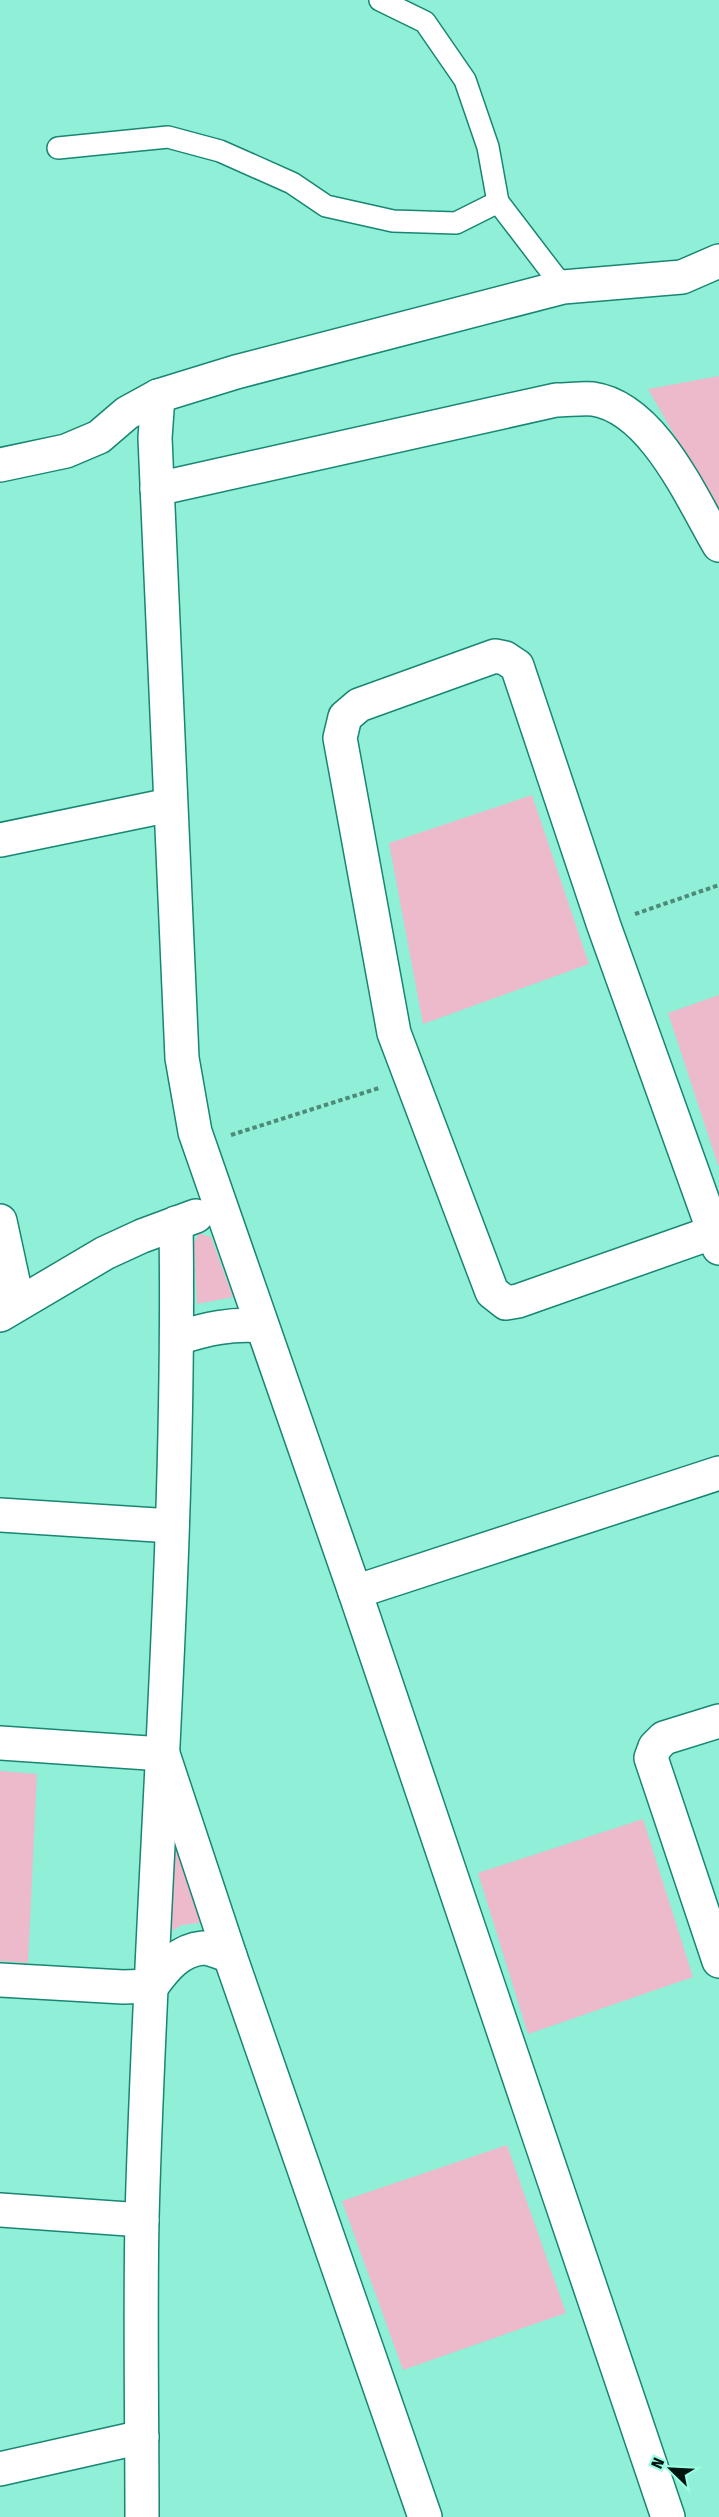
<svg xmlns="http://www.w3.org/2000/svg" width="719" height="2517" font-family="'Fira Sans Condensed',sans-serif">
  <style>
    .green { fill: #ecbaca }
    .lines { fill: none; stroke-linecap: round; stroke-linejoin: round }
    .service-casing { stroke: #188672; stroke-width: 24 }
    .minor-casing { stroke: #188672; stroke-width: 36 }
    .path { stroke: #4e8a7b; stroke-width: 4; stroke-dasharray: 4.5 3; stroke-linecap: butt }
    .service { stroke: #fff; stroke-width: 21 }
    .minor { stroke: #fff; stroke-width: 33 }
  </style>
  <rect width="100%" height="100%" fill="#8fefd7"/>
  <g class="green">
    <path d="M719,376V513L648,389Z"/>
    <path d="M532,795L589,964L423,1024L389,843Z"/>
    <path d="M719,995V1165H718L668,1013Z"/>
    <path d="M199,1233L211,1237L233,1297L197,1304L194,1243Z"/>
    <path d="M0,1771L37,1774L28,1963L0,1961Z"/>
    <path d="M643,1819L693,1977L528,2034L478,1873Z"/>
    <path d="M174,1832L205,1922L182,1925L168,1933Z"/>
    <path d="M507,2145L566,2313L403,2370L342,2201Z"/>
  </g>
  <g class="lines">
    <g class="service-casing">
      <g id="service">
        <path d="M380,0L425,22L465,80L488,147L498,202L563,287"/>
        <path d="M58,148L168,137L220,151L292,183L326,206L393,221L456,223L498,202"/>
      </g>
    </g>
    <g class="minor-casing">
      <g id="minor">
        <path d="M158,396L155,438L182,1058L195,1132L355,1592L668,2517"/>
        <path d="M0,465L66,451L99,437L127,413L158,396L236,372L563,287L682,277L719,261"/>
        <path d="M157,489L556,400C568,400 581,398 593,399C653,408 691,497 719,545"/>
        <path d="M0,840L170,805"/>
        <path d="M0,1221L18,1304"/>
        <path d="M714,1232L518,1301L506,1303L492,1292L394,1033L340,738L345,717L359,705L495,656L505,658L517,666L604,926L714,1232L719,1248"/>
        <path d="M0,1315L105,1253L142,1236L196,1216"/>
        <path d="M178,1338C206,1329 232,1323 262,1326"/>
        <path d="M0,1515L172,1526"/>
        <path d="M355,1592L719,1473"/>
        <path d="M719,1721L664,1738L655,1747L651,1758L719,1961"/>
        <path d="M0,1743L163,1754L230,1956L425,2517"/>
        <path d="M0,1980L123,1987L152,1986C165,1968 179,1950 203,1948C211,1948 223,1954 230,1956"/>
        <path d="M0,2210L142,2220"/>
        <path d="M0,2469L142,2437"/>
        <path d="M142,2517C142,2417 140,2317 142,2218C151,1886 181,1555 176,1223"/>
      </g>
    </g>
    <g class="path">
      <path d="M635,914L719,885"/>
      <path d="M231,1135L379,1088"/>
    </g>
    <use href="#service" class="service"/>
    <use href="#minor" class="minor"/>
  </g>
  <g transform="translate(671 2469) rotate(294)" stroke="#9cfce4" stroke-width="4.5" paint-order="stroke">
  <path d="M0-4.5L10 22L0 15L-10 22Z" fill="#01140f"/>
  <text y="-9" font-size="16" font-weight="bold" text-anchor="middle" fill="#01140f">N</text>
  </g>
</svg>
